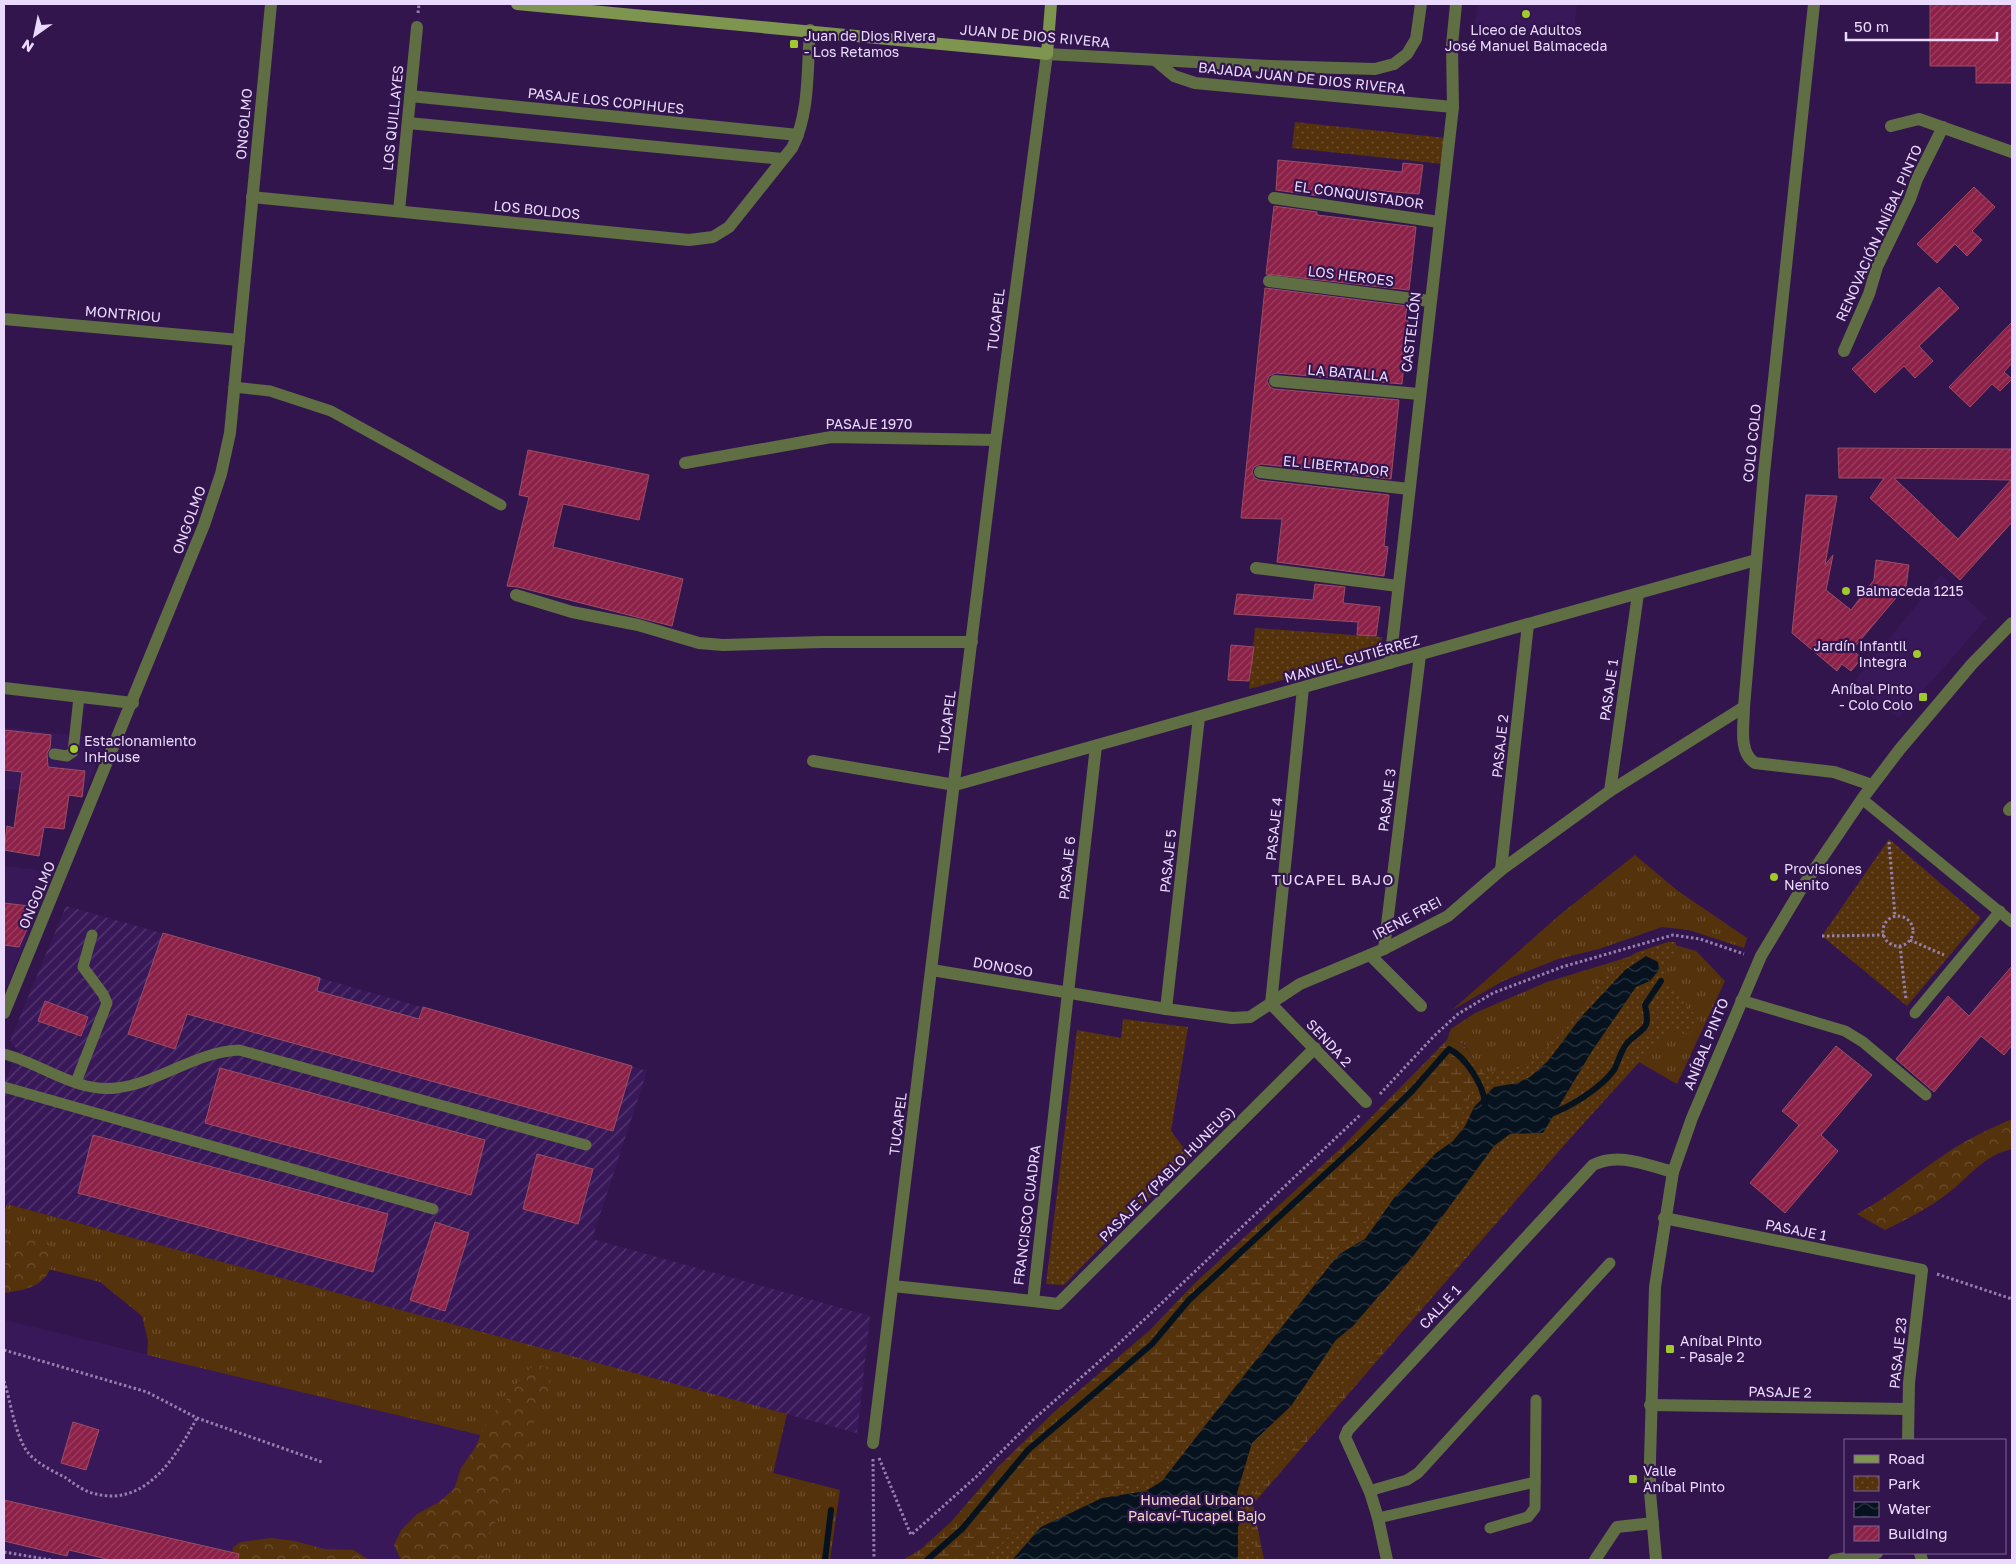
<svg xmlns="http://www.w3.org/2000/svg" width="2016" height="1564" font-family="'Golos Text',sans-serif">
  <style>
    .built { fill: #391859 }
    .industrial { fill: url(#industrial-furrows) }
    .grass { fill: url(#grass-tufts) }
    .forest { fill: url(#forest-crowns) }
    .wetland { fill: url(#wetland-marsh) }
    .park { fill: url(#park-dots) }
    .water { fill: url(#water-waves) }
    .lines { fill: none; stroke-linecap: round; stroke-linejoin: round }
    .stream { stroke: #06131e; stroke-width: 6 }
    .building { fill: url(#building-hatch); stroke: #994f63; fill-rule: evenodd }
    .path { stroke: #957fad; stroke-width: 3; stroke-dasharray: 2.5 2.5; stroke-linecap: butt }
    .service { stroke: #5f6e43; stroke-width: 11 }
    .minor { stroke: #5f6e43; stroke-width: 12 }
    .tertiary { stroke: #5f6e43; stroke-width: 12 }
    .secondary { stroke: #7e954f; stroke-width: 12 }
    .poi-dot { fill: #a0ca2c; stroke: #33154e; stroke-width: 2 }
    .labels { text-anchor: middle; stroke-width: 4.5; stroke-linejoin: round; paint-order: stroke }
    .poi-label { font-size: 14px; fill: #e9dafe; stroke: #33154e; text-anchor: start }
    .street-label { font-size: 14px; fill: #e9dafe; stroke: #33154e }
    .park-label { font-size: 14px; fill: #f0dac7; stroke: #33154e }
    .neighbourhood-label { font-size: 15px; letter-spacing: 1px; fill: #e9dafe; stroke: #33154e }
  </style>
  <defs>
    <pattern id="industrial-furrows" width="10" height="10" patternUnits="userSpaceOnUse" patternTransform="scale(1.25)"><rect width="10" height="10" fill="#391859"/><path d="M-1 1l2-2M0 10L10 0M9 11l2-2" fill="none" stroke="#563972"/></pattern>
    <pattern id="grass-tufts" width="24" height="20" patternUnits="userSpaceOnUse" patternTransform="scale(1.25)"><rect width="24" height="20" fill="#54320c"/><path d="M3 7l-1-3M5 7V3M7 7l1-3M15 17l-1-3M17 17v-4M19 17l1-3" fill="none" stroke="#6d4f30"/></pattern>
    <pattern id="forest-crowns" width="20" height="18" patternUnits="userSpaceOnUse" patternTransform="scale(1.25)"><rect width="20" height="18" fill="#54320c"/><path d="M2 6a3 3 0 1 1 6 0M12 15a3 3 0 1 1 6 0" fill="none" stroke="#6d4f30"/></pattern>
    <pattern id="wetland-marsh" width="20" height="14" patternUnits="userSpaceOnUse" patternTransform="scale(1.25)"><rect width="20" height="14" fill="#54320c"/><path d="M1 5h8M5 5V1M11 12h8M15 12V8" fill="none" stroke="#6d4f30"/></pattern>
    <pattern id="park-dots" width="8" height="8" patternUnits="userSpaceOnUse" patternTransform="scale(1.25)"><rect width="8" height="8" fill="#54320c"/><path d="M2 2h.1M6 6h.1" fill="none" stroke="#6d4f30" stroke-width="1.8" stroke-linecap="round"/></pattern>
    <pattern id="water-waves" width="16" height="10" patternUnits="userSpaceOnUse" patternTransform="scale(1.25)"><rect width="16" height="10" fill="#06131e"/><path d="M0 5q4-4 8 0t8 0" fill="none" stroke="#2a3540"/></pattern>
    <pattern id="building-hatch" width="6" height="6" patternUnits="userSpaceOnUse" patternTransform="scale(1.25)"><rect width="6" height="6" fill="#8c2047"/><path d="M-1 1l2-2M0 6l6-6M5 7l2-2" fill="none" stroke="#9c4063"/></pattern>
  </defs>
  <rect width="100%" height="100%" fill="#33154e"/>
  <g class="built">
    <path d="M1478,4H1577L1573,37L1475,25Z"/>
    <path d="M1941,575L1987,618L1899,718L1853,683Z"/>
    <path d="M4,727L97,738L102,743L103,749L83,797L6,789L4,802Z"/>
    <path d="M4,866L55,872L4,992Z"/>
    <path d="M4,1320L505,1441L447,1560H269L230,1552L229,1560H4Z"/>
  </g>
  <path class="industrial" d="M66,906L647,1071L592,1239L870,1316L857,1433L4,1203V1077H7L18,1050L10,1041Z"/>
  <g class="grass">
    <path d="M1635,855L1678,891L1747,938L1744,948L1689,930L1662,927L1599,949L1558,959L1503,981L1452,1010L1562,913Z"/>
    <path d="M1675,945L1696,951L1725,981L1677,1084L1637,1061L1512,1122L1464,1044L1447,1040L1451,1029L1475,1013L1547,982L1635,955Z"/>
    <path d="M7,1204L787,1414L773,1473L840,1490L830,1560H447L505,1441L147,1355L148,1341L142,1316L100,1282L4,1258V1213Z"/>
  </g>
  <g class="forest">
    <path d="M2012,1119V1149C1984,1154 1965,1182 1943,1197C1925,1210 1905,1220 1885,1230L1857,1214C1888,1197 1914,1175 1944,1155C1965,1140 1989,1129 2012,1119Z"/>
    <path d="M4,1238L7,1240L39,1239L55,1250C51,1283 35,1289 4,1293Z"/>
    <path d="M536,1364L550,1368L549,1391L537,1413L522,1464L503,1508L483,1544L484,1560H401L394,1545L401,1530L417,1514L439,1502L454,1489L461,1468L475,1448L488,1418L506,1400L525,1373Z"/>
    <path d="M271,1538L295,1541L324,1549L354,1550L369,1560H231L233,1547L241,1542Z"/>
  </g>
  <path class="wetland" d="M1447,1040L1463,1044L1494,1087L1637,1061L1253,1504L1264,1560H903L921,1549L951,1522L999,1466L1054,1412L1150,1330L1194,1284L1341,1148Z"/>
  <g class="park">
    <path d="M1295,122L1446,138L1443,164L1292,148Z"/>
    <path d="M1255,628L1382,637L1381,653L1249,689Z"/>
    <path d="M1889,839L1981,918L1907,1006L1822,936Z"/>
    <path d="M1668,942H1675L1677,947L1666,968L1664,979L1701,1022L1690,1034L1674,1030L1652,1048L1428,1295L1256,1491C1243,1511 1254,1538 1259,1560H983L1027,1520L1062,1501L1082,1493L1146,1482L1174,1459L1257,1348L1293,1307L1303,1287L1329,1254L1356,1233L1374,1214L1411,1167L1455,1129L1475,1085L1489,1073L1523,1066L1541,1054L1569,1025L1601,980L1635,953Z"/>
    <path d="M1123,1019L1188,1027L1171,1131L1190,1156L1064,1285L1046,1284L1077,1030L1121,1038Z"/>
  </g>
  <path class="water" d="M1646,956L1658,962L1659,970L1650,981L1636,987L1592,1051L1543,1133L1510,1134L1494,1146L1414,1255L1353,1326L1336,1340L1291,1406L1252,1443L1237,1493L1241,1517L1238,1528V1560H1012L1041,1527L1102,1498L1146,1491L1162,1481L1330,1265L1341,1253L1365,1239L1394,1198L1436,1153L1453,1141L1465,1126L1474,1107L1494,1087L1517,1083L1530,1077L1548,1061L1581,1017L1625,970Z"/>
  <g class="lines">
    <g class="stream">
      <path d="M1547,1115C1568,1109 1601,1088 1614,1070C1619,1061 1621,1049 1628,1042C1643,1027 1651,1031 1645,1005L1661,981"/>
      <path d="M825,1560L831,1510"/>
      <path d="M927,1560L962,1529L1028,1450L1152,1344L1189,1300L1359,1143L1412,1091L1449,1049C1466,1057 1484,1086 1485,1104"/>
    </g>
  </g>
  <g class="building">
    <path d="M1930,4H2012V83H1976V66H1930Z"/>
    <path d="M1278,160L1402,172L1403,163L1423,165L1419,194L1320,186L1319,196L1276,190Z"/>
    <path d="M1974,187L1995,207L1972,231L1982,240L1967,256L1955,244L1937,263L1917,244Z"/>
    <path d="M1274,206L1317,212V215L1416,227L1409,290L1266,274Z"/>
    <path d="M1939,287L1959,308L1919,346L1933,361L1915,378L1904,366L1875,393L1852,369Z"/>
    <path d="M1265,288L1407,306L1405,320H1408L1402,384L1276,373L1269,376L1267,381L1270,387L1274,389L1399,400L1391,479L1261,464L1254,467L1252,472L1255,478L1259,480L1389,495L1384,546L1388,547L1384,576L1277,562L1282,519L1241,518Z"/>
    <path d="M2012,322V363L2004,372L2012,379L2000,391L1992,384L1970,407L1949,387Z"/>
    <path d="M1838,448L2012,449V522L1960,580L1870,498L1884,478H1839ZM1894,478L2011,480L1958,539Z"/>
    <path d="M528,450L649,475L639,520L563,504L553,547L683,579L672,626L518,587L507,586L529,497L519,495Z"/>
    <path d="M1806,495L1837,496L1825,565L1833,555L1826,590L1851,610L1874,580L1876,560L1909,565L1906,586L1852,650L1862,658L1851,671L1842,664L1837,671L1792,633Z"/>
    <path d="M1315,584L1345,587L1343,603L1380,607L1376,636L1357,635L1358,622L1234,614L1237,594L1313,600Z"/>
    <path d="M1231,645L1254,647L1249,681L1228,680Z"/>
    <path d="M4,730L51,735L50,748L47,753L48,767L85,771L82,797L69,795L64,829L44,827L39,856L4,850L7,826L14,828L22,772L4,770Z"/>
    <path d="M4,903L37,907L19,947L4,945Z"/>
    <path d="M163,933L320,978L317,991L419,1019L423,1007L632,1066L613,1131L187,1014L175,1049L128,1034Z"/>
    <path d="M2012,966V1045L2004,1055L1981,1036L1934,1092L1896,1059L1948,996L1969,1016Z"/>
    <path d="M45,1001L88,1017L81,1036L38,1021Z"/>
    <path d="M1836,1046L1872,1075L1821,1135L1838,1151L1785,1213L1750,1183L1799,1125L1782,1111Z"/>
    <path d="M220,1068L485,1140L471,1195L205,1123Z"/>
    <path d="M93,1135L388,1214L373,1272L78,1193Z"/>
    <path d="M537,1154L593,1169L578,1224L523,1209Z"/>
    <path d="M435,1222L469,1233L445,1311L410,1300Z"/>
    <path d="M73,1422L99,1430L86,1470L61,1463Z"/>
    <path d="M4,1500L239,1554L238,1560H111L69,1550L67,1556L4,1541Z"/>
  </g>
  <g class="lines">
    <g class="path">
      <path d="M418,13L419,4"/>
      <path d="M1889,842L1895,916"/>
      <circle cx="1898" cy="931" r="15"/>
      <path d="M1822,936L1884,935"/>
      <path d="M1910,940L1944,955"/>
      <path d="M1900,946L1906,1000"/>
      <path d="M1380,1094L1434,1036L1458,1014L1493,993L1562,967L1673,935L1700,939L1744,954"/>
      <path d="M1937,1274L2012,1299"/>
      <path d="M4,1350L147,1392L197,1418L322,1462"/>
      <path d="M4,1381C11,1403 14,1430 26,1450C35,1463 53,1471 66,1478C73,1483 81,1489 89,1492C144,1511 175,1458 197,1418"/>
      <path d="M879,1458L911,1535L977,1476L1034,1419L1110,1352L1360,1115"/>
      <path d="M873,1459L874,1560"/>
      <path d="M4,1552L51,1560"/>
    </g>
    <g class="service">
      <path d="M234,387L270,391L331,411L501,505"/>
      <path d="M54,754L67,756L73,752L79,697"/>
      <path d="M1862,799L2012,922"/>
      <path d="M1741,1000L1845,1031L1863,1042L1926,1095"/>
      <path d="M1915,1013L2000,911"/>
      <path d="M4,1054C40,1063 77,1093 116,1088C159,1083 195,1052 239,1050L586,1145"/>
      <path d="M76,1082L107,1003L103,994L83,967L92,935"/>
      <path d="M4,1087L433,1209"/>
      <path d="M1369,1491L1407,1480L1418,1473L1610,1263"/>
      <path d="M1378,1518L1535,1482"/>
      <path d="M1490,1528L1528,1517L1535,1508L1536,1400"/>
    </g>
    <g class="minor">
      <path d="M1814,4L1764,473L1744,707C1744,725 1738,752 1755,763L1834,772L1872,785"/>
      <path d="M1155,60L1174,76L1195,83L1453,107"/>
      <path d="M410,96L798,135"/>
      <path d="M408,123L783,159"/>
      <path d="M1891,126L1919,119L2012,152"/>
      <path d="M252,197L689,240L713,237L729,227L792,148C810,114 807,68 810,30"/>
      <path d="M1274,198L1439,222"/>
      <path d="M399,211L417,27"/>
      <path d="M1269,281L1430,301"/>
      <path d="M4,319L239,340"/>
      <path d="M1844,351L1869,294L1877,267L1910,199L1917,179L1943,127"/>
      <path d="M1275,381L1419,394"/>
      <path d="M685,463L831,437L996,440"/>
      <path d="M1260,472L1409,489"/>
      <path d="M1256,568L1398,586"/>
      <path d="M516,595L572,612L638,625L699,643L723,645L822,642H972"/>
      <path d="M1390,663L1453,107L1452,45L1456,4"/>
      <path d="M4,688L133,703"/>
      <path d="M1303,688L1271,1004L1366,1102"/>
      <path d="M813,761L955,785L1756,560"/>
      <path d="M1610,791L1638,594"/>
      <path d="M2009,810L2012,807"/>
      <path d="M1501,870L1528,624"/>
      <path d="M1384,949L1420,655"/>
      <path d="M1370,955L1421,1006"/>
      <path d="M932,970L1166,1009L1232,1018L1250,1017L1300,984L1384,949L1448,916L1501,870L1610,791L1744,707"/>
      <path d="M1166,1009L1199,717"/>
      <path d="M1664,1218L1922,1270L1909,1383L1908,1440"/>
      <path d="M893,1286L1033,1301L1096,746"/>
      <path d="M1033,1301L1058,1304L1315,1048"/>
      <path d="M1650,1405L1908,1409"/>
      <path d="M873,1443L996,440L1047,54L1269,66L1375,69L1394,64L1407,54L1416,39L1421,4"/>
      <path d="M1920,1553L1922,1560"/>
      <path d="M1387,1560L1378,1518L1370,1492L1345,1437L1348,1430L1593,1165C1619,1152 1646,1165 1673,1172"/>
      <path d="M1595,1560L1617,1527L1653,1523"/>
      <path d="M1834,1560L1877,1553"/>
    </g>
    <g class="tertiary">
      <path d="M4,1013L204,525L221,474L230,433L271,4"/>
      <path d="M1656,1560L1650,1492V1460L1655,1287L1673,1172L1692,1118L1761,956L1803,886L1862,799L1900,749L1972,664L2012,623"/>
    </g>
    <path class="secondary" d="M517,4L1047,54L1051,4"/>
  </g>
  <g class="poi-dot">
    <circle cx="1526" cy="14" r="5"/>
    <rect x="789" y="39" width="10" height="10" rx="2.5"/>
    <circle cx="1846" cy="591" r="5"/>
    <circle cx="1917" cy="654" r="5"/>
    <rect x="1918" y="692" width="10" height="10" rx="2.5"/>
    <circle cx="74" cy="749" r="5"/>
    <circle cx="1774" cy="877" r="5"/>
    <rect x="1665" y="1344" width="10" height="10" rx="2.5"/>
    <rect x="1628" y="1474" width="10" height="10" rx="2.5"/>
  </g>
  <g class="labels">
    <g class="poi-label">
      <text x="1526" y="35" text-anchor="middle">Liceo de Adultos<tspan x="1526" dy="16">José Manuel Balmaceda</tspan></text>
      <text x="804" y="41">Juan de Dios Rivera<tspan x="804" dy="16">- Los Retamos</tspan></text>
      <text x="1856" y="596">Balmaceda 1215</text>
      <text x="1907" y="651" text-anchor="end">Jardín Infantil<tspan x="1907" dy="16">Integra</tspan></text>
      <text x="1913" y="694" text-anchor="end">Aníbal Pinto<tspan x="1913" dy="16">- Colo Colo</tspan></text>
      <text x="84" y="746">Estacionamiento<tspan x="84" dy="16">InHouse</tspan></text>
      <text x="1784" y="874">Provisiones<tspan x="1784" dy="16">Nenito</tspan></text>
      <text x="1680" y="1346">Aníbal Pinto<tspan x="1680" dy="16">- Pasaje 2</tspan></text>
      <text x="1643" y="1476">Valle<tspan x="1643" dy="16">Aníbal Pinto</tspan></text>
    </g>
    <g class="street-label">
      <text transform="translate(1035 36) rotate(5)" y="5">JUAN DE DIOS RIVERA</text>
      <text transform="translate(1302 78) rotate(6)" y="5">BAJADA JUAN DE DIOS RIVERA</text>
      <text transform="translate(606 101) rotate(6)" y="5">PASAJE LOS COPIHUES</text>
      <text transform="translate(393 118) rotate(-84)" y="5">LOS QUILLAYES</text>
      <text transform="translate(244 124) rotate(-85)" y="5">ONGOLMO</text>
      <text transform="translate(1359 195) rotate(8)" y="5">EL CONQUISTADOR</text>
      <text transform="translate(537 210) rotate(6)" y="5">LOS BOLDOS</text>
      <text transform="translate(1879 233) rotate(-66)" y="5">RENOVACIÓN ANÍBAL PINTO</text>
      <text transform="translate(1351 276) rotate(7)" y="5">LOS HEROES</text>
      <text transform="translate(123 314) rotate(5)" y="5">MONTRIOU</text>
      <text transform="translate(996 320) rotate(-83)" y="5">TUCAPEL</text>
      <text transform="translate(1411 332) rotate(-83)" y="5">CASTELLÓN</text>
      <text transform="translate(1348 373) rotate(5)" y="5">LA BATALLA</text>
      <text x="869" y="429">PASAJE 1970</text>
      <text transform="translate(1752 443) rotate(-84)" y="5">COLO COLO</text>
      <text transform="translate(1336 466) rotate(6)" y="5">EL LIBERTADOR</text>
      <text transform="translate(189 520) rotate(-70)" y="5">ONGOLMO</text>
      <text transform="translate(1352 659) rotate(-16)" y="5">MANUEL GUTIÉRREZ</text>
      <text transform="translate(1609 690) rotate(-82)" y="5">PASAJE 1</text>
      <text transform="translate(947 722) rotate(-83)" y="5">TUCAPEL</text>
      <text transform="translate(1500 746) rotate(-84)" y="5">PASAJE 2</text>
      <text transform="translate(1387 800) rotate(-83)" y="5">PASAJE 3</text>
      <text transform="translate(1274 829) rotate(-84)" y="5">PASAJE 4</text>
      <text transform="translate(1168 861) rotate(-84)" y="5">PASAJE 5</text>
      <text transform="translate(1067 868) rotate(-84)" y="5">PASAJE 6</text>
      <text transform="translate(37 895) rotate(-67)" y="5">ONGOLMO</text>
      <text transform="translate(1407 918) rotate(-28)" y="5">IRENE FREI</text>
      <text transform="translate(1003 967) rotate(10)" y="5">DONOSO</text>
      <text transform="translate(1329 1043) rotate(47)" y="5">SENDA 2</text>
      <text transform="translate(1706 1044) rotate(-68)" y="5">ANÍBAL PINTO</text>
      <text transform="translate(898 1124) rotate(-83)" y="5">TUCAPEL</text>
      <text transform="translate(1167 1174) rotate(-45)" y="5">PASAJE 7 (PABLO HUNEUS)</text>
      <text transform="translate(1027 1215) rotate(-83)" y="5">FRANCISCO CUADRA</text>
      <text transform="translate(1796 1230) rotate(11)" y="5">PASAJE 1</text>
      <text transform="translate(1440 1307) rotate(-47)" y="5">CALLE 1</text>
      <text transform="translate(1898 1353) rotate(-84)" y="5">PASAJE 23</text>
      <text transform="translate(1780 1392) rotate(1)" y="5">PASAJE 2</text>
    </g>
    <g class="park-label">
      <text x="1197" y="1505">Humedal Urbano<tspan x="1197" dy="16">Paicaví-Tucapel Bajo</tspan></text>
    </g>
    <g class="neighbourhood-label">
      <text x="1333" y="885">TUCAPEL BAJO</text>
    </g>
  </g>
  <rect width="2016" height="1564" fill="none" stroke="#e9dafe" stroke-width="10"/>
  <rect x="1844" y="1439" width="162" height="115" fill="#33154e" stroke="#7c6494"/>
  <rect x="1854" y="1455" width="25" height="8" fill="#7e954f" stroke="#7c6494"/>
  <text x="1888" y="1464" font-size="15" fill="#e9dafe">Road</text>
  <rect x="1854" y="1476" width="25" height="15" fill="url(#park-dots)" stroke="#7c6494"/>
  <text x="1888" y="1489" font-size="15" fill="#e9dafe">Park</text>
  <rect x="1854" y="1502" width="25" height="15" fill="url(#water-waves)" stroke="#7c6494"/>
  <text x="1888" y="1514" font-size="15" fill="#e9dafe">Water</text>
  <rect x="1854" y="1526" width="25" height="15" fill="url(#building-hatch)" stroke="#7c6494"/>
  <text x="1888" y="1539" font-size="15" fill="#e9dafe">Building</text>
  <g transform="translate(35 35) rotate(213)" stroke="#33154e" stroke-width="4" paint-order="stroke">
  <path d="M0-4L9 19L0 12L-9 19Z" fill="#e9dafe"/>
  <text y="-8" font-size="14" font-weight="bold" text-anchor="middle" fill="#e9dafe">N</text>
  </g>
  <path d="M1846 32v8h151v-8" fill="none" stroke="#e9dafe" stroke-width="2.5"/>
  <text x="1854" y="32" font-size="15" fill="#e9dafe" stroke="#33154e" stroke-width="4" paint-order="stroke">50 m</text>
</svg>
